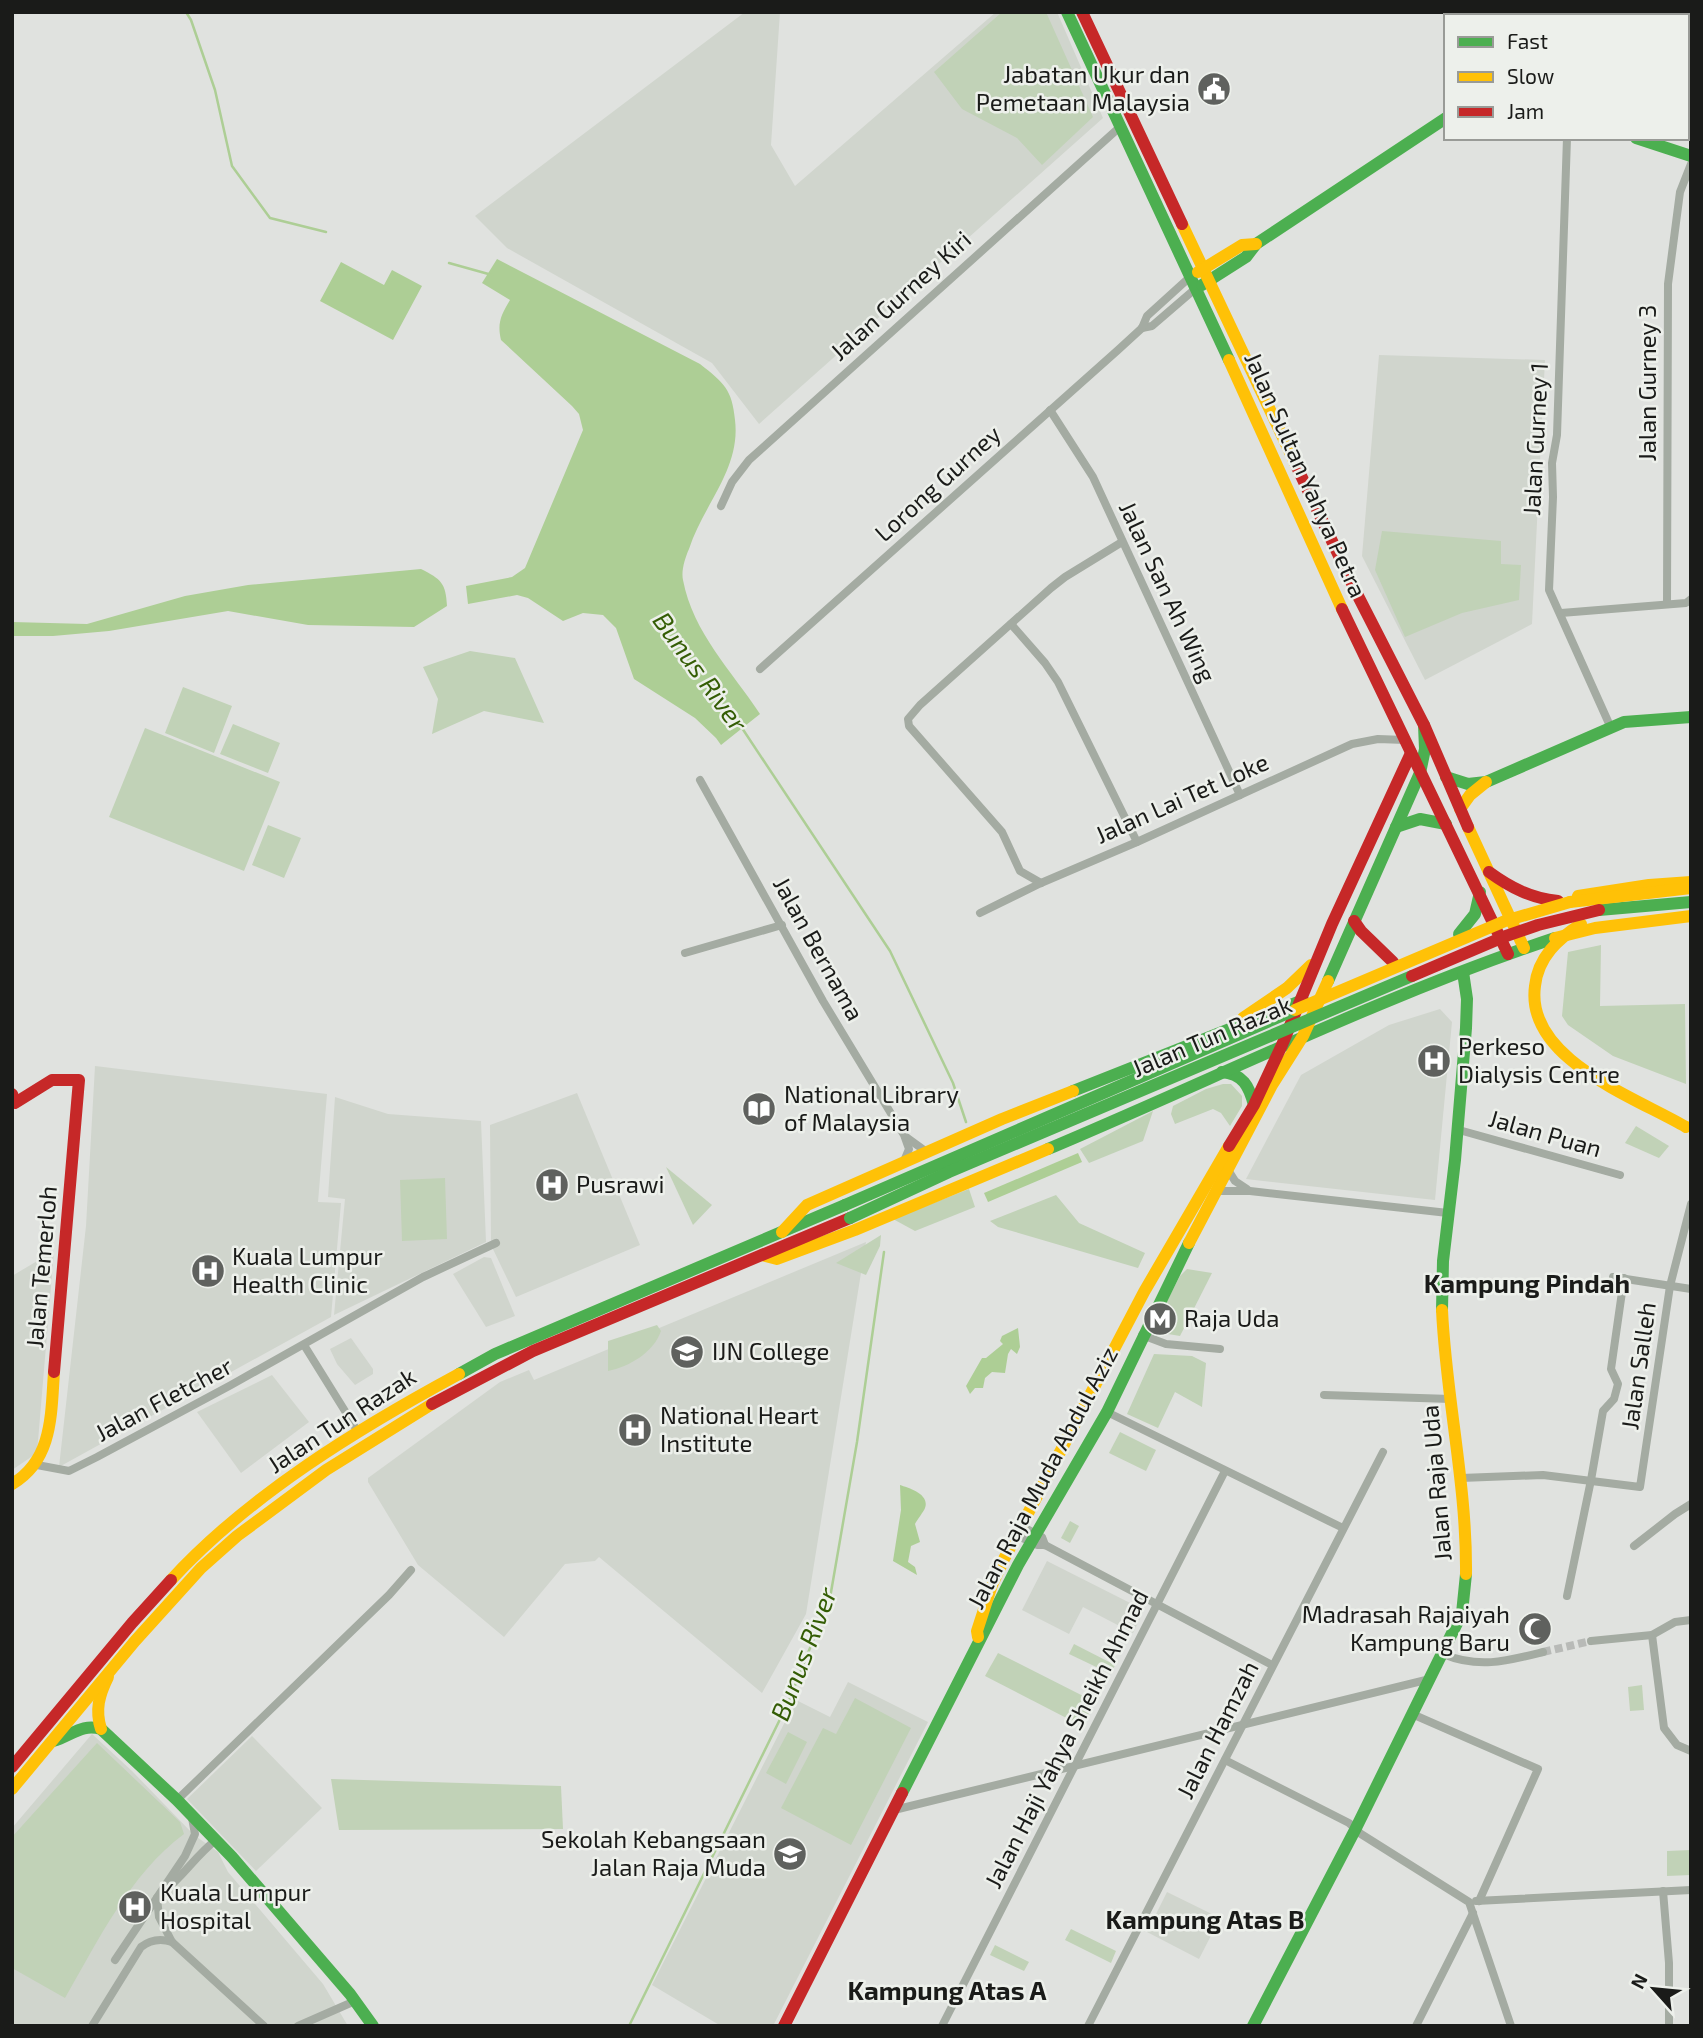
<svg xmlns="http://www.w3.org/2000/svg" width="1703" height="2038" font-family="'Exo 2',sans-serif">
  <style>
    .built { fill: #d0d5cd }
    .green { fill: #c1d2b7 }
    .water { fill: #adce95 }
    .lines { fill: none; stroke-linecap: round; stroke-linejoin: round }
    .stream { stroke: #adce95; stroke-width: 2.5 }
    .street-tunnel { stroke: #b8bab7; stroke-width: 8; stroke-dasharray: 8 4; stroke-linecap: butt }
    .street { stroke: #a4aba2; stroke-width: 8 }
    .fast { stroke: #4caf50; stroke-width: 12 }
    .slow { stroke: #ffc107; stroke-width: 12 }
    .jam { stroke: #c62828; stroke-width: 12 }
    .fast-bridge { stroke: #4caf50; stroke-width: 12 }
    .slow-bridge { stroke: #ffc107; stroke-width: 12 }
    .jam-bridge { stroke: #c62828; stroke-width: 12 }
    .labels { text-anchor: middle; stroke-width: 5; stroke-linejoin: round; paint-order: stroke }
    .poi-label { font-size: 24px; fill: #1a1b19; stroke: #edf0eb; text-anchor: start }
    .street-label { font-size: 24px; fill: #1a1b19; stroke: #edf0eb }
    .water-label { font-size: 26px; font-style: italic; fill: #345d05; stroke: #edf0eb }
    .neighbourhood-label { font-size: 26px; font-weight: bold; fill: #1a1b19; stroke: #edf0eb }
  </style>
  <rect width="100%" height="100%" fill="#e0e2df"/>
  <g class="built">
    <path d="M745,12H780L771,145L795,186L996,12H1057L1103,118L759,424L712,363L507,248L475,216Z"/>
    <path d="M1379,355L1545,360L1532,624L1425,680L1362,556Z"/>
    <path d="M1440,1009L1452,1022L1435,1200L1246,1179L1301,1075L1389,1025Z"/>
    <path d="M95,1066L327,1094L318,1202L341,1203L331,1317L59,1467L86,1226Z"/>
    <path d="M577,1093L640,1245L516,1297L491,1245L490,1125Z"/>
    <path d="M335,1097L388,1114L481,1121L486,1242L334,1315L345,1199L328,1197Z"/>
    <path d="M866,1242L806,1614L762,1693L599,1557L595,1561L565,1564L504,1637L418,1565L368,1482V1478L500,1382L529,1370L534,1380Z"/>
    <path d="M54,1251L37,1453L12,1470V1276Z"/>
    <path d="M484,1257L491,1258L515,1316L486,1327L453,1274Z"/>
    <path d="M351,1338L373,1369V1374L355,1385L337,1364L330,1349Z"/>
    <path d="M272,1375L309,1422L241,1473L197,1412Z"/>
    <path d="M1047,1561L1144,1610L1133,1633L1083,1607L1069,1634L1022,1610Z"/>
    <path d="M848,1682L928,1722L773,2026H721L652,1985L796,1700L830,1717Z"/>
    <path d="M92,1734L132,1771L194,1835L218,1852L228,1872L323,1984L348,2026H12V1828Z"/>
    <path d="M252,1736L322,1808L256,1871L187,1799Z"/>
    <path d="M1167,1892L1220,1918L1199,1959L1147,1932Z"/>
  </g>
  <g class="green">
    <path d="M1002,12H1046L1093,117L1042,165L1017,138L962,109L934,72Z"/>
    <path d="M1382,531L1501,541V564L1521,565L1519,600L1462,613L1405,637L1375,570Z"/>
    <path d="M470,651L515,658L544,723L484,711L432,734L438,699L423,667Z"/>
    <path d="M183,687L232,706L214,753L165,733Z"/>
    <path d="M233,724L280,743L268,773L220,754Z"/>
    <path d="M145,728L280,782L244,871L109,817Z"/>
    <path d="M268,825L301,838L284,878L252,865Z"/>
    <path d="M1601,945L1600,1006L1685,1004L1686,1084L1613,1056L1568,1025L1562,1016L1568,952Z"/>
    <path d="M1223,1084H1231L1242,1096V1106L1230,1126L1221,1113L1213,1109L1175,1124L1171,1114L1173,1106L1206,1089Z"/>
    <path d="M1153,1111L1143,1141L1089,1163L1080,1149Z"/>
    <path d="M1636,1126L1669,1146L1659,1158L1625,1143Z"/>
    <path d="M666,1167L712,1205L693,1225Z"/>
    <path d="M445,1178L447,1239L402,1241L400,1180Z"/>
    <path d="M969,1189L975,1207L915,1231L893,1219Z"/>
    <path d="M1056,1195L1079,1223L1145,1253L1138,1268L998,1227L990,1221Z"/>
    <path d="M881,1235L880,1246L866,1275L836,1263Z"/>
    <path d="M1187,1269L1212,1273L1180,1336L1168,1334L1159,1329L1156,1322L1180,1276Z"/>
    <path d="M657,1325L661,1331C654,1352 629,1367 608,1371V1341Z"/>
    <path d="M1154,1354L1192,1356L1206,1363L1202,1407L1175,1392L1158,1428L1127,1414Z"/>
    <path d="M1120,1432L1156,1450L1146,1471L1109,1453Z"/>
    <path d="M1070,1521L1079,1526L1070,1543L1061,1538Z"/>
    <path d="M1074,1644L1115,1665L1111,1674L1069,1654Z"/>
    <path d="M998,1653L1095,1702L1082,1726L985,1676Z"/>
    <path d="M1642,1685L1644,1710L1630,1711L1628,1687Z"/>
    <path d="M855,1698L911,1728L851,1845L781,1808L823,1728L836,1734Z"/>
    <path d="M788,1732L807,1742L786,1784L766,1773Z"/>
    <path d="M97,1743L180,1822L184,1834C130,1874 98,1941 65,1998L12,1968V1837Z"/>
    <path d="M331,1779L561,1786L563,1829L339,1830Z"/>
    <path d="M1691,1850V1875L1667,1876V1851Z"/>
    <path d="M1071,1929L1116,1951L1111,1963L1065,1940Z"/>
    <path d="M995,1945L1029,1962L1024,1971L990,1955Z"/>
  </g>
  <g class="water">
    <path d="M497,259L700,364C724,383 732,389 735,420C741,469 703,505 689,549C685,558 681,571 683,580C693,633 732,671 760,714L721,745L716,738L695,718L634,679L616,628L603,615L583,613L563,621L528,598L517,595L468,604L466,586L512,577L525,568L583,430L579,414L572,406L501,340C497,323 501,315 510,300L482,283Z"/>
    <path d="M341,262L384,285L392,270L422,286L393,340L320,301Z"/>
    <path d="M421,569C441,579 446,583 447,606L414,627L308,625L228,611L109,631L53,636H12V622L87,624L185,596L248,585Z"/>
    <path d="M1078,1153L1082,1162L988,1202L984,1193Z"/>
    <path d="M1018,1328L1020,1347L1017,1354L1011,1349L1008,1354L1005,1373L992,1372L985,1378L983,1388H975L970,1394L966,1386L982,1358H986L1003,1344L1000,1341L1002,1336Z"/>
    <path d="M900,1485C909,1488 930,1494 925,1508C924,1511 917,1520 915,1524L920,1542L911,1546L908,1562L915,1567L917,1575L893,1561L901,1510Z"/>
  </g>
  <g class="lines">
    <g class="stream">
      <path d="M186,12L191,20L215,90L232,166L270,218L326,232"/>
      <path d="M449,263L492,275"/>
      <path d="M742,728L890,951L953,1083L966,1122"/>
      <path d="M629,2026L788,1703L830,1598L857,1442L884,1252"/>
    </g>
    <path class="street-tunnel" d="M1543,1652L1591,1641"/>
    <g class="street">
      <path d="M1633,16L1643,12"/>
      <path d="M1567,138L1557,435L1552,463L1553,497L1549,590L1611,728"/>
      <path d="M1142,328L1152,326L1195,289"/>
      <path d="M1050,410L1093,477L1240,795"/>
      <path d="M721,506L732,482L749,460L1121,126"/>
      <path d="M1667,604L1668,284L1680,192L1691,164"/>
      <path d="M1561,613L1686,603L1691,599"/>
      <path d="M1011,624L1045,663L1058,682L1137,842"/>
      <path d="M760,669L1118,350L1142,328L1147,316L1190,277"/>
      <path d="M700,780L823,1001L904,1135L909,1149L904,1161"/>
      <path d="M1041,883L1020,871L1002,832L909,726L908,719L920,705L1051,588L1065,577L1122,542"/>
      <path d="M980,913L1041,883L1137,842L1352,744L1378,739L1405,740"/>
      <path d="M685,953L782,925"/>
      <path d="M1459,1130L1620,1175"/>
      <path d="M906,1137L928,1153"/>
      <path d="M1228,1170L1235,1181L1247,1189"/>
      <path d="M1218,1191H1250L1448,1213"/>
      <path d="M1613,1277L1691,1289"/>
      <path d="M1142,1335L1166,1344L1220,1349"/>
      <path d="M304,1345L358,1432"/>
      <path d="M1324,1395L1451,1399"/>
      <path d="M1107,1412L1343,1528"/>
      <path d="M37,1465L69,1471L97,1457L231,1385L423,1277L496,1243"/>
      <path d="M1461,1478L1543,1475L1640,1487L1670,1286L1691,1204"/>
      <path d="M1021,1526L1042,1537L1045,1545"/>
      <path d="M1016,1535L1037,1545H1045L1272,1665"/>
      <path d="M1634,1546L1675,1514L1691,1504"/>
      <path d="M1567,1596L1591,1480L1603,1411L1614,1399L1618,1384L1611,1369L1624,1278"/>
      <path d="M1652,1635L1664,1728L1677,1745L1691,1751"/>
      <path d="M1591,1641L1652,1635L1675,1622L1691,1620"/>
      <path d="M1443,1654C1479,1669 1507,1661 1543,1652"/>
      <path d="M1412,1714L1538,1769L1479,1901"/>
      <path d="M1225,1760L1349,1823L1361,1834L1469,1902L1511,2026"/>
      <path d="M177,1800L389,1595L411,1570"/>
      <path d="M894,1810L1430,1679"/>
      <path d="M1663,1891L1669,1963V2026"/>
      <path d="M163,1892C183,1877 196,1855 216,1840"/>
      <path d="M157,1898L159,1917L172,1942L264,2026"/>
      <path d="M1476,1901L1691,1890"/>
      <path d="M115,1960L185,1856L195,1834L192,1818"/>
      <path d="M92,2026L141,1947C150,1940 160,1938 172,1942"/>
      <path d="M298,2026L355,2001"/>
      <path d="M942,2026L1225,1471"/>
      <path d="M1088,2026L1383,1452"/>
      <path d="M1416,2026L1473,1913"/>
    </g>
    <g class="fast">
      <path d="M1067,12L1229,360"/>
      <path d="M1636,138L1691,156"/>
      <path d="M1202,285L1246,257L1256,244L1446,118"/>
      <path d="M1446,777L1468,784L1486,782L1624,722L1691,717"/>
      <path d="M1396,827L1420,819L1446,824"/>
      <path d="M1599,910L1691,902"/>
      <path d="M1459,934L1475,914L1480,892"/>
      <path d="M1328,981L1420,773L1425,749L1424,725"/>
      <path d="M1222,1072C1243,1074 1249,1086 1254,1105"/>
      <path d="M1073,1091L1303,1000"/>
      <path d="M1048,1149C1217,1078 1381,996 1555,938"/>
      <path d="M1442,1310L1443,1261L1455,1160L1466,1028L1467,999L1463,972"/>
      <path d="M459,1374L495,1354L845,1205"/>
      <path d="M53,1741C71,1736 82,1723 101,1729L177,1800L232,1857L350,1994L373,2026"/>
      <path d="M902,1793L1018,1565L1107,1412L1189,1243"/>
      <path d="M1253,2026L1355,1830L1462,1613L1466,1574"/>
    </g>
    <g class="slow">
      <path d="M1182,224L1296,465"/>
      <path d="M1198,272L1242,245L1256,244"/>
      <path d="M1229,360L1342,609"/>
      <path d="M1460,809L1470,795L1486,782"/>
      <path d="M1468,827L1524,948"/>
      <path d="M1578,896L1649,885L1691,882"/>
      <path d="M1570,902L1691,888"/>
      <path d="M1555,938L1595,928L1691,916"/>
      <path d="M1243,1018L1287,988L1311,965"/>
      <path d="M782,1232L807,1205L1002,1119L1073,1091"/>
      <path d="M1189,1243L1272,1085L1303,1036L1328,981"/>
      <path d="M762,1255L777,1259L855,1230L1048,1149"/>
      <path d="M1442,1310C1446,1398 1467,1485 1466,1574"/>
      <path d="M12,1484C53,1460 51,1414 54,1372"/>
      <path d="M171,1580C249,1495 359,1428 459,1374"/>
      <path d="M978,1637L977,1631L992,1585L1004,1559L1144,1292L1229,1146"/>
      <path d="M101,1729C95,1710 99,1695 108,1677"/>
      <path d="M12,1789L135,1641L201,1568L237,1536L326,1470L432,1404"/>
    </g>
    <g class="jam">
      <path d="M1082,12L1182,224"/>
      <path d="M1296,465L1357,594L1424,725L1468,827"/>
      <path d="M1342,609L1508,954"/>
      <path d="M1489,872C1511,888 1531,898 1558,901"/>
      <path d="M1354,921L1361,931L1393,962"/>
      <path d="M12,1094L15,1103L52,1080H79L54,1372"/>
      <path d="M1229,1146L1254,1105L1282,1045L1332,924L1411,753"/>
      <path d="M432,1404L533,1351L850,1218"/>
      <path d="M12,1767L132,1623L171,1580"/>
      <path d="M784,2026L902,1793"/>
    </g>
    <g class="fast-bridge">
      <path d="M845,1205L1295,1010"/>
      <path d="M850,1218L949,1172L1412,976"/>
    </g>
    <g class="slow-bridge">
      <path d="M1581,924C1558,939 1538,957 1535,986C1525,1059 1635,1097 1686,1127"/>
      <path d="M1295,1010L1505,921L1570,902"/>
    </g>
    <path class="jam-bridge" d="M1412,976L1506,936L1538,925L1599,910"/>
  </g>
  <defs>
    <g id="civic-disc" transform="scale(1.75)"><circle r="9.5" fill="#5f615e" stroke="#edf0eb"/><path d="M-.6-6.5H3V-4.5H.6V-3L4-1V1h2V6H-6V1h2V-1L-.6-3ZM-1.2 2.5V6h2.4V2.5Z" fill="#fff"/></g>
    <g id="hospital-disc" transform="scale(1.75)"><circle r="9.5" fill="#5f615e" stroke="#edf0eb"/><path d="M-5-5h3v3.5h4V-5h3V5h-3V1.5h-4V5h-3Z" fill="#fff"/></g>
    <g id="library-disc" transform="scale(1.75)"><circle r="9.5" fill="#5f615e" stroke="#edf0eb"/><path d="M-6-4Q-3-5.5-.7-3.5V5Q-3 3-6 4ZM6-4Q3-5.5 .7-3.5V5Q3 3 6 4Z" fill="#fff"/></g>
    <g id="metro-disc" transform="scale(1.75)"><circle r="9.5" fill="#5f615e" stroke="#edf0eb"/><path d="M-5.5 5V-5H-3L0 0L3-5H5.5V5H3V-.5L0 4L-3-.5V5Z" fill="#fff"/></g>
    <g id="university-disc" transform="scale(1.75)"><circle r="9.5" fill="#5f615e" stroke="#edf0eb"/><path d="M0-5L7-2L0 1L-7-2ZM-4 1L0 2.5L4 1V4Q0 6-4 4Z" fill="#fff"/></g>
    <g id="mosque-disc" transform="scale(1.75)"><circle r="9.5" fill="#5f615e" stroke="#edf0eb"/><path d="M3.5-4.9A6 6 0 1 0 3.5 4.9A5 5 0 1 1 3.5-4.9Z" fill="#fff"/></g>
    <g id="school-disc" transform="scale(1.75)"><circle r="9.5" fill="#5f615e" stroke="#edf0eb"/><path d="M0-5L7-2L0 1L-7-2ZM-4 1L0 2.5L4 1V4Q0 6-4 4Z" fill="#fff"/></g>
  </defs>
  <g fill-rule="evenodd">
    <use href="#civic-disc" x="1214" y="89"/>
    <use href="#hospital-disc" x="1434" y="1061"/>
    <use href="#library-disc" x="759" y="1109"/>
    <use href="#hospital-disc" x="552" y="1185"/>
    <use href="#hospital-disc" x="208" y="1271"/>
    <use href="#metro-disc" x="1160" y="1319"/>
    <use href="#university-disc" x="687" y="1352"/>
    <use href="#hospital-disc" x="635" y="1430"/>
    <use href="#mosque-disc" x="1535" y="1629"/>
    <use href="#school-disc" x="790" y="1854"/>
    <use href="#hospital-disc" x="135" y="1907"/>
  </g>
  <g class="labels">
    <g class="poi-label">
      <text x="1190" y="83" text-anchor="end">Jabatan Ukur dan<tspan x="1190" dy="28">Pemetaan Malaysia</tspan></text>
      <text x="1458" y="1055">Perkeso<tspan x="1458" dy="28">Dialysis Centre</tspan></text>
      <text x="784" y="1103">National Library<tspan x="784" dy="28">of Malaysia</tspan></text>
      <text x="576" y="1193">Pusrawi</text>
      <text x="232" y="1265">Kuala Lumpur<tspan x="232" dy="28">Health Clinic</tspan></text>
      <text x="1184" y="1327">Raja Uda</text>
      <text x="712" y="1360">IJN College</text>
      <text x="660" y="1424">National Heart<tspan x="660" dy="28">Institute</tspan></text>
      <text x="1510" y="1623" text-anchor="end">Madrasah Rajaiyah<tspan x="1510" dy="28">Kampung Baru</tspan></text>
      <text x="766" y="1848" text-anchor="end">Sekolah Kebangsaan<tspan x="766" dy="28">Jalan Raja Muda</tspan></text>
      <text x="160" y="1901">Kuala Lumpur<tspan x="160" dy="28">Hospital</tspan></text>
    </g>
    <g class="street-label">
      <text transform="translate(901 296) rotate(-42)" y="8">Jalan Gurney Kiri</text>
      <text transform="translate(1648 383) rotate(-90)" y="8">Jalan Gurney 3</text>
      <text transform="translate(1536 439) rotate(-87)" y="8">Jalan Gurney 1</text>
      <text transform="translate(1305 475) rotate(66)" y="8">Jalan Sultan Yahya Petra</text>
      <text transform="translate(938 484) rotate(-42)" y="8">Lorong Gurney</text>
      <text transform="translate(1167 592) rotate(65)" y="8">Jalan San Ah Wing</text>
      <text transform="translate(1182 799) rotate(-24)" y="8">Jalan Lai Tet Loke</text>
      <text transform="translate(818 949) rotate(61)" y="8">Jalan Bernama</text>
      <text transform="translate(1212 1037) rotate(-23)" y="8">Jalan Tun Razak</text>
      <text transform="translate(1545 1134) rotate(16)" y="8">Jalan Puan</text>
      <text transform="translate(42 1267) rotate(-85)" y="8">Jalan Temerloh</text>
      <text transform="translate(1639 1366) rotate(-82)" y="8">Jalan Salleh</text>
      <text transform="translate(164 1400) rotate(-28)" y="8">Jalan Fletcher</text>
      <text transform="translate(342 1421) rotate(-33)" y="8">Jalan Tun Razak</text>
      <text transform="translate(1043 1478) rotate(-62)" y="8">Jalan Raja Muda Abdul Aziz</text>
      <text transform="translate(1437 1483) rotate(-95)" y="8">Jalan Raja Uda</text>
      <text transform="translate(1218 1730) rotate(-63)" y="8">Jalan Hamzah</text>
      <text transform="translate(1067 1739) rotate(-63)" y="8">Jalan Haji Yahya Sheikh Ahmad</text>
    </g>
    <g class="water-label">
      <text transform="translate(700 672) rotate(54)" y="9">Bunus River</text>
      <text transform="translate(804 1654) rotate(-69)" y="9">Bunus River</text>
    </g>
    <g class="neighbourhood-label">
      <text x="1527" y="1293">Kampung Pindah</text>
      <text x="1205" y="1929">Kampung Atas B</text>
      <text x="947" y="2000">Kampung Atas A</text>
    </g>
  </g>
  <rect width="1703" height="2038" fill="none" stroke="#1a1b19" stroke-width="28"/>
  <rect x="1444" y="14" width="245" height="126" fill="#edf0eb" stroke="#999b97" stroke-width="2"/>
  <rect x="1458" y="37" width="35" height="10" fill="#4caf50" stroke="#999b97" stroke-width="2"/>
  <text x="1507" y="49" font-size="21" fill="#1a1b19">Fast</text>
  <rect x="1458" y="72" width="35" height="10" fill="#ffc107" stroke="#999b97" stroke-width="2"/>
  <text x="1507" y="84" font-size="21" fill="#1a1b19">Slow</text>
  <rect x="1458" y="107" width="35" height="10" fill="#c62828" stroke="#999b97" stroke-width="2"/>
  <text x="1507" y="119" font-size="21" fill="#1a1b19">Jam</text>
  <g transform="translate(1654 1989) rotate(297)" stroke="#edf0eb" stroke-width="5" paint-order="stroke">
  <path d="M0-5L12 26L0 18L-12 26Z" fill="#1a1b19"/>
  <text y="-10" font-size="19" font-weight="bold" text-anchor="middle" fill="#1a1b19">N</text>
  </g>
</svg>
